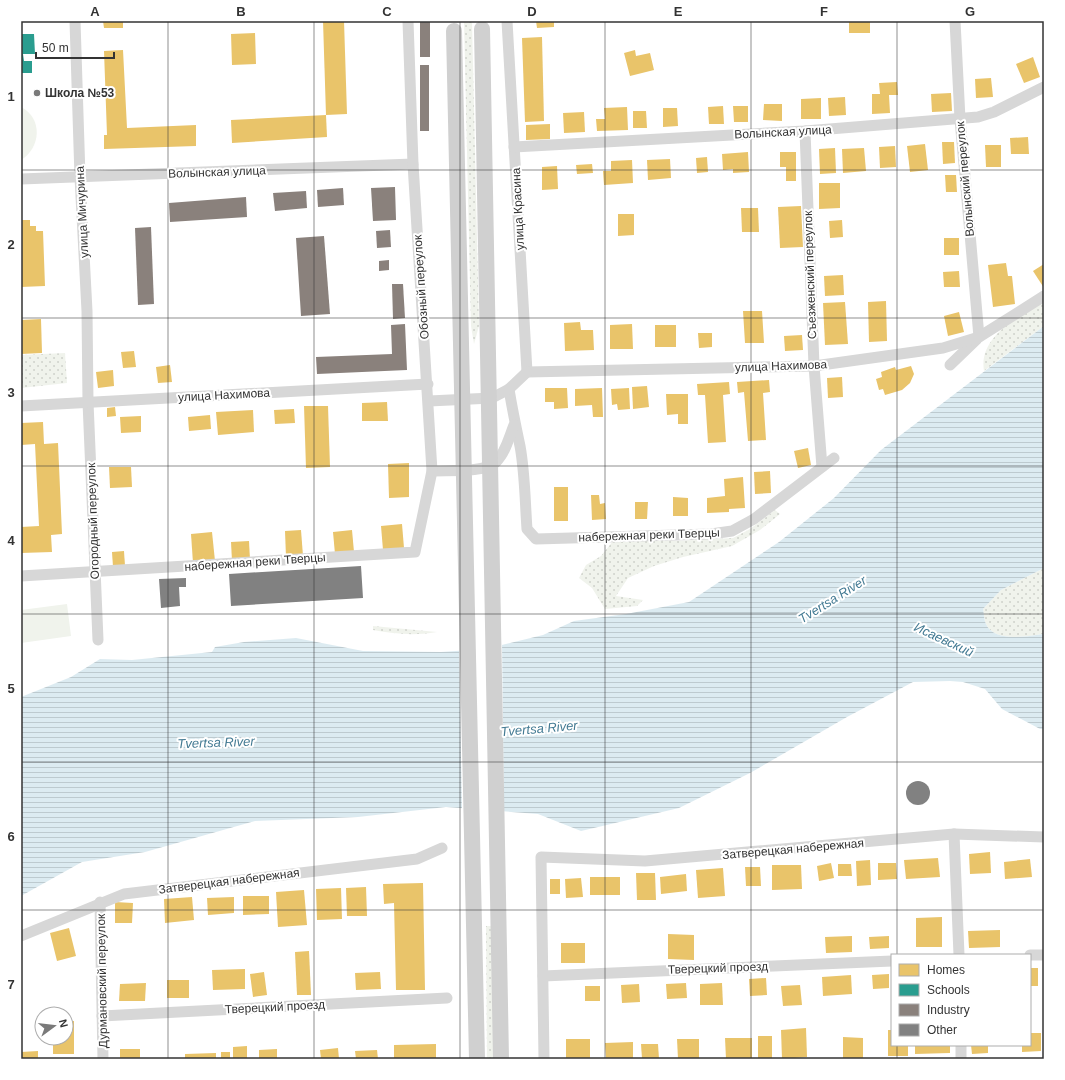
<svg xmlns="http://www.w3.org/2000/svg" width="1065" height="1080" font-family="Helvetica,sans-serif">
  <style>
    .grass { fill: url(#grass-dots) }
    .garden { fill: #f0f3ec }
    .water { fill: url(#water-rules) }
    .pier { fill: #fff }
    .homes { fill: #e9c46a }
    .schools { fill: #2a9d8f }
    .industry { fill: #8a817c }
    .building { fill: #818181 }
    .lines { fill: none; stroke-linecap: round; stroke-linejoin: round }
    .minor { stroke: #d7d7d7; stroke-width: 11 }
    .secondary-bridge { stroke: #d0d0d0; stroke-width: 16 }
    .grid { fill: none; stroke: #333; stroke-width: 1; stroke-opacity: 0.55 }
    .poi-dot { fill: #7a7a7a; stroke: #fff; stroke-width: 1.5 }
    .labels { text-anchor: middle; stroke-width: 4; stroke-linejoin: round; paint-order: stroke }
    .poi-label { font-size: 12px; font-weight: bold; fill: #333; stroke: #fff; text-anchor: start }
    .street-label { font-size: 12px; fill: #333; stroke: #fff }
    .water-label { font-size: 13px; font-style: italic; fill: #437a93; stroke: #fff }
    .neatline { fill: none; stroke: #333; stroke-width: 1.5 }
    .grid-label { font-size: 13px; text-anchor: middle; font-weight: bold; fill: #333 }
  </style>
  <defs>
    <pattern id="grass-dots" width="8" height="8" patternUnits="userSpaceOnUse"><rect width="8" height="8" fill="#f0f3ec"/><path d="M2 2h.1M6 6h.1" fill="none" stroke="#ced1cb" stroke-width="1.8" stroke-linecap="round"/></pattern>
    <pattern id="water-rules" width="6" height="5" patternUnits="userSpaceOnUse"><rect width="6" height="5" fill="#dcebf1"/><path d="M0 2.5h6" fill="none" stroke="#bdcacf"/></pattern>
  </defs>
  <rect width="100%" height="100%" fill="#fff"/>
  <g class="grass">
    <path d="M464,21H472L479,326L474,344L471,326Z"/>
    <path d="M1044,300V326L984,371C978,336 1020,316 1044,300Z"/>
    <path d="M65,353L67,383L21,388V355Z"/>
    <path d="M775,510L780,514L760,530L732,546L683,557L654,566L628,578L616,596L643,600L637,606L605,609L592,588L579,578L586,565L601,556L613,541L642,538L677,541L733,538L750,529Z"/>
    <path d="M1044,568V634C1028,636 994,643 986,624C984,620 984,613 983,609L1001,590Z"/>
    <path d="M373,626L437,632C413,636 396,634 373,630Z"/>
    <path d="M486,926H493L495,1059H487Z"/>
  </g>
  <g class="garden">
    <path d="M21,107C43,118 41,148 21,160Z"/>
    <path d="M67,604L71,636L21,643V610Z"/>
  </g>
  <path class="water" d="M1044,326V568L1001,590L983,609C984,613 984,620 986,624C994,643 1028,636 1044,634V729H1040L1002,709L985,689L963,682L950,681L913,682L847,717L750,773L679,808L581,831L538,814L446,807L358,817L255,821L145,852L82,862L21,896V697L71,677L100,659L132,660L212,652L215,647L244,642L296,638L363,651L441,652L485,649L543,635L574,621L626,614L689,602L779,542L834,498L881,450Z"/>
  <path class="pier" d="M502,642L504,814L462,810L459,648L485,647Z"/>
  <g class="homes">
    <path d="M103,21H123V28H104Z"/>
    <path d="M323,21H344L347,114L326,115Z"/>
    <path d="M536,21H554V27L537,28Z"/>
    <rect x="849" y="21" width="21" height="12"/>
    <path d="M255,33L256,64L232,65L231,34Z"/>
    <path d="M542,37L544,121L525,122L522,38Z"/>
    <path d="M123,50L127,128L196,125V146L104,149V135H107L104,51Z"/>
    <path d="M635,50L636,56L650,53L654,70L630,76L624,53Z"/>
    <path d="M1033,57L1040,77L1024,83L1016,64Z"/>
    <path d="M991,78L993,97L976,98L975,79Z"/>
    <path d="M897,82L898,95H889L890,113L872,114V94H880L879,83Z"/>
    <path d="M951,93L952,111L932,112L931,94Z"/>
    <path d="M845,97L846,115L829,116L828,98Z"/>
    <path d="M821,98V119H801V99Z"/>
    <path d="M764,104H782V121L763,120Z"/>
    <path d="M723,106L724,124H709L708,107Z"/>
    <path d="M733,106H748V122H734Z"/>
    <path d="M627,107L628,130L597,131L596,119H605L604,108Z"/>
    <path d="M663,108H677L678,126L663,127Z"/>
    <path d="M633,111H646L647,128H633Z"/>
    <path d="M584,112L585,132L564,133L563,113Z"/>
    <path d="M326,115L327,137L232,143L231,120Z"/>
    <path d="M550,124V139L526,140V125Z"/>
    <path d="M1028,137L1029,154H1011L1010,138Z"/>
    <path d="M942,142H954L955,163L943,164Z"/>
    <path d="M925,144L928,170L910,172L907,146Z"/>
    <path d="M985,145H1001V167H986Z"/>
    <path d="M895,146L896,167L880,168L879,147Z"/>
    <path d="M835,148L836,173L820,174L819,149Z"/>
    <path d="M864,148L866,171L843,173L842,149Z"/>
    <path d="M748,152L749,172L733,173V169L723,170L722,154Z"/>
    <path d="M780,152H796V181H786V167H780Z"/>
    <path d="M707,157L708,172L697,173L696,158Z"/>
    <path d="M670,159L671,178L648,180L647,160Z"/>
    <path d="M632,160L633,183L604,185L603,171H611V161Z"/>
    <path d="M592,164L593,173L577,174L576,165Z"/>
    <path d="M557,166L558,189L542,190V167Z"/>
    <path d="M945,175H956L957,192H946Z"/>
    <path d="M819,183H840V208L819,209Z"/>
    <path d="M801,206L803,247L780,248L778,207Z"/>
    <path d="M741,208H758L759,232H742Z"/>
    <path d="M618,214H634V235L618,236Z"/>
    <path d="M21,220H30V226H36V231H43L45,286L21,287Z"/>
    <path d="M842,220L843,237L830,238L829,221Z"/>
    <rect x="944" y="238" width="15" height="17"/>
    <path d="M1006,263L1008,276H1012L1015,304L993,307L988,265Z"/>
    <path d="M1044,264V288L1033,271Z"/>
    <path d="M959,271L960,287H944L943,272Z"/>
    <path d="M843,275L844,295L825,296L824,276Z"/>
    <path d="M886,301L887,341L869,342L868,302Z"/>
    <path d="M845,302L848,344L825,345L823,303Z"/>
    <path d="M743,311H762L764,343H745Z"/>
    <path d="M959,312L964,332L948,336L944,316Z"/>
    <path d="M41,319L42,353L21,354V320Z"/>
    <path d="M580,322L581,330H593L594,350L565,351L564,323Z"/>
    <path d="M632,324L633,349H610V325Z"/>
    <rect x="655" y="325" width="21" height="22"/>
    <path d="M698,333H712V347L699,348Z"/>
    <path d="M802,335L803,350L785,351L784,336Z"/>
    <path d="M134,351L136,367L123,368L121,352Z"/>
    <path d="M170,365L172,382L158,383L156,367Z"/>
    <path d="M911,366L914,374L910,383L902,390L885,395L883,389L879,390L876,379L882,377L881,372L895,367L896,370Z"/>
    <path d="M113,370L114,386L98,388L96,372Z"/>
    <path d="M842,377L843,397L828,398L827,378Z"/>
    <path d="M769,380L770,392L763,393L766,440L748,441L744,392L738,393L737,382Z"/>
    <path d="M729,382L730,394L723,395L726,442L708,443L705,395H698L697,384Z"/>
    <path d="M647,386L649,407L633,409L632,387Z"/>
    <path d="M545,388H567L568,408L554,409V402H545Z"/>
    <path d="M602,388L603,417H593L592,405L575,406V389Z"/>
    <path d="M629,388L630,409L618,410L617,404L612,405L611,389Z"/>
    <path d="M666,394H688V424H678V414L667,415Z"/>
    <path d="M387,402L388,421H362V403Z"/>
    <path d="M304,406H328L330,467L306,468Z"/>
    <path d="M115,407L116,416L107,417V408Z"/>
    <path d="M294,409L295,423L275,424L274,410Z"/>
    <path d="M253,410L254,432L218,435L216,412Z"/>
    <path d="M210,415L211,429L189,431L188,417Z"/>
    <path d="M141,416V432L121,433L120,417Z"/>
    <path d="M43,422L44,444L58,443L62,534L51,535L52,552L21,553V527L39,526L35,444L21,445V423Z"/>
    <path d="M808,448L811,465L798,468L794,451Z"/>
    <path d="M409,463V497L389,498L388,464Z"/>
    <path d="M109,467H131L132,487L110,488Z"/>
    <path d="M770,471L771,493L755,494L754,472Z"/>
    <path d="M743,477L745,508L729,509V512L707,513V498L725,496L724,479Z"/>
    <rect x="554" y="487" width="14" height="34"/>
    <path d="M591,495H599L600,504L605,503L606,519L592,520Z"/>
    <path d="M673,497L688,498V516H673Z"/>
    <path d="M635,502H648L647,519H635Z"/>
    <path d="M402,524L404,548L383,550L381,526Z"/>
    <path d="M301,530L303,556L286,557L285,531Z"/>
    <path d="M352,530L354,552L335,554L333,532Z"/>
    <path d="M212,532L215,561L193,563L191,534Z"/>
    <path d="M249,541L250,560L232,561L231,542Z"/>
    <path d="M124,551L125,566L113,567L112,552Z"/>
    <path d="M990,852L991,873L970,874L969,854Z"/>
    <path d="M938,858L940,877L906,879L904,860Z"/>
    <path d="M1030,859L1032,877L1005,879L1004,862Z"/>
    <path d="M870,860L871,885L857,886L856,861Z"/>
    <path d="M831,863L834,878L819,881L817,866Z"/>
    <path d="M878,863H896L897,879L878,880Z"/>
    <path d="M838,864H851L852,876H838Z"/>
    <path d="M772,865H801L802,889L772,890Z"/>
    <path d="M745,867H760L761,886H746Z"/>
    <path d="M723,868L725,896L698,898L696,870Z"/>
    <path d="M636,873H655L656,900H637Z"/>
    <path d="M686,874L687,891L661,894L660,877Z"/>
    <rect x="590" y="877" width="30" height="18"/>
    <path d="M581,878L583,897L566,898L565,879Z"/>
    <rect x="550" y="879" width="10" height="15"/>
    <path d="M423,883L425,990H396L394,903L384,904L383,884Z"/>
    <path d="M366,887L367,916H347L346,888Z"/>
    <path d="M341,888L342,919L317,920L316,889Z"/>
    <path d="M304,890L307,925L278,927L276,892Z"/>
    <path d="M243,896H269V914L243,915Z"/>
    <path d="M192,897L194,920L165,923L164,899Z"/>
    <path d="M234,897V913L208,915L207,898Z"/>
    <path d="M115,902L133,903L132,923H115Z"/>
    <path d="M942,917V947H916V918Z"/>
    <path d="M69,928L76,956L57,961L50,933Z"/>
    <path d="M1000,930V947L969,948L968,931Z"/>
    <path d="M668,934L694,935V960L668,959Z"/>
    <path d="M852,936V952L826,953L825,937Z"/>
    <path d="M889,936V948L870,949L869,937Z"/>
    <rect x="561" y="943" width="24" height="20"/>
    <path d="M309,951L311,995H297L295,952Z"/>
    <rect x="1030" y="968" width="8" height="18"/>
    <path d="M245,969V989L213,990L212,970Z"/>
    <path d="M264,972L267,995L253,997L250,974Z"/>
    <path d="M380,972L381,989L356,990L355,973Z"/>
    <path d="M889,974V988L873,989L872,975Z"/>
    <path d="M851,975L852,994L823,996L822,977Z"/>
    <path d="M766,978L767,995L750,996L749,979Z"/>
    <rect x="167" y="980" width="22" height="18"/>
    <path d="M146,983L145,1001H119L120,984Z"/>
    <path d="M686,983L687,998L667,999L666,984Z"/>
    <path d="M722,983L723,1005H700V984Z"/>
    <path d="M639,984L640,1002L622,1003L621,985Z"/>
    <path d="M800,985L802,1005L783,1006L781,986Z"/>
    <rect x="585" y="986" width="15" height="15"/>
    <path d="M66,1021H74V1054H53V1038H66Z"/>
    <path d="M806,1028L807,1057L782,1059L781,1030Z"/>
    <path d="M888,1030H892V1045H908V1056H888Z"/>
    <path d="M1030,1033H1041V1051L1022,1052V1045H1030Z"/>
    <rect x="758" y="1036" width="14" height="23"/>
    <path d="M843,1037L863,1038V1059H843Z"/>
    <path d="M725,1038H752V1059H726Z"/>
    <rect x="566" y="1039" width="24" height="20"/>
    <path d="M677,1039H699V1059H678Z"/>
    <path d="M633,1042V1059H606L605,1043Z"/>
    <path d="M436,1044V1059H394V1045Z"/>
    <path d="M641,1044H658L659,1059H642Z"/>
    <path d="M915,1045H950V1053L915,1054Z"/>
    <path d="M971,1045H988V1053L972,1054Z"/>
    <path d="M247,1046V1059H233V1047Z"/>
    <path d="M338,1048L339,1059H321L320,1050Z"/>
    <rect x="120" y="1049" width="20" height="10"/>
    <path d="M277,1049V1059H259V1050Z"/>
    <path d="M377,1050L378,1059H356L355,1051Z"/>
    <path d="M38,1051V1059H21V1052Z"/>
    <rect x="221" y="1052" width="9" height="7"/>
    <path d="M216,1053V1059H185V1054Z"/>
  </g>
  <path class="schools" d="M21,34H34L35,54H23L24,61H32V73H21Z"/>
  <g class="industry">
    <rect x="420" y="21" width="10" height="36"/>
    <rect x="420" y="65" width="9" height="66"/>
    <path d="M395,187L396,220L373,221L371,188Z"/>
    <path d="M343,188L344,205L318,207L317,190Z"/>
    <path d="M306,191L307,208L275,211L273,193Z"/>
    <path d="M246,197L247,217L170,222L169,203Z"/>
    <path d="M151,227L154,304L138,305L135,228Z"/>
    <path d="M390,230L391,247L377,248L376,231Z"/>
    <path d="M324,236L330,314L301,316L296,238Z"/>
    <path d="M389,260V270L379,271V261Z"/>
    <path d="M392,284H403L405,318L393,319Z"/>
    <path d="M405,324L407,370L317,374L316,357L392,354L391,325Z"/>
  </g>
  <g class="building">
    <path d="M361,566L363,598L231,606L229,574Z"/>
    <path d="M186,578V587H179L180,606L161,608L159,579Z"/>
    <circle cx="918" cy="793" r="12"/>
  </g>
  <g class="lines">
    <g class="minor">
      <path d="M75,21L80,177L87,311L88,402L98,640"/>
      <path d="M507,21L527,372"/>
      <path d="M955,21L960,119L979,337"/>
      <path d="M805,131L814,366L822,467"/>
      <path d="M514,147L805,131L978,117L994,112L1044,87"/>
      <path d="M21,179L413,164"/>
      <path d="M950,365L977,339"/>
      <path d="M527,372L814,366L943,348L979,337L1044,296"/>
      <path d="M509,389C512,408 516,427 520,446C525,473 525,502 527,529L536,539L711,534L732,531L754,519L834,458"/>
      <path d="M429,401L492,398L509,389L527,372"/>
      <path d="M21,406L428,384"/>
      <path d="M432,471C448,470 485,473 496,462C506,452 509,437 514,425"/>
      <path d="M21,576L415,552L432,471L413,164L408,21"/>
      <path d="M954,834L959,955"/>
      <path d="M100,902L103,1059"/>
      <path d="M21,936L124,894L417,859L442,848"/>
      <path d="M1030,955H1044"/>
      <path d="M543,976L892,961"/>
      <path d="M102,1016L447,998"/>
      <path d="M961,1045V1059"/>
      <path d="M544,1059L541,857L645,861L954,834L1044,837"/>
    </g>
    <g class="secondary-bridge">
      <path d="M482,29L501,1059"/>
      <path d="M454,31L477,1059"/>
    </g>
  </g>
  <path class="grid" d="M168,21V1059M314,21V1059M460,21V1059M605,21V1059M751,21V1059M897,21V955M21,170H1044M21,318H1044M21,466H1044M21,614H1044M21,762H1044M21,910H1044M897,1045V1059"/>
  <circle class="poi-dot" cx="37" cy="93" r="4"/>
  <g class="labels">
    <g class="poi-label">
      <text x="45" y="97">Школа №53</text>
    </g>
    <g class="street-label">
      <text transform="translate(783 132) rotate(-3)" y="4">Волынская улица</text>
      <text transform="translate(217 172) rotate(-2)" y="4">Волынская улица</text>
      <text transform="translate(965 179) rotate(-95)" y="4">Волынский переулок</text>
      <text transform="translate(518 209) rotate(-93)" y="4">улица Красина</text>
      <text transform="translate(82 212) rotate(-93)" y="4">улица Мичурина</text>
      <text transform="translate(810 275) rotate(-92)" y="4">Съезженский переулок</text>
      <text transform="translate(421 287) rotate(-94)" y="4">Обозный переулок</text>
      <text transform="translate(781 366) rotate(-2)" y="4">улица Нахимова</text>
      <text transform="translate(224 395) rotate(-3)" y="4">улица Нахимова</text>
      <text transform="translate(93 521) rotate(-92)" y="4">Огородный переулок</text>
      <text transform="translate(649 535) rotate(-2)" y="4">набережная реки Тверцы</text>
      <text transform="translate(255 562) rotate(-4)" y="4">набережная реки Тверцы</text>
      <text transform="translate(793 849) rotate(-5)" y="4">Затверецкая набережная</text>
      <text transform="translate(229 881) rotate(-7)" y="4">Затверецкая набережная</text>
      <text transform="translate(718 968) rotate(-2)" y="4">Тверецкий проезд</text>
      <text transform="translate(102 981) rotate(-91)" y="4">Дурмановский переулок</text>
      <text transform="translate(275 1007) rotate(-3)" y="4">Тверецкий проезд</text>
    </g>
    <g class="water-label">
      <text transform="translate(832 599) rotate(-32)" y="5">Tvertsa River</text>
      <text transform="translate(944 639) rotate(25)" y="5">Исаевский</text>
      <text transform="translate(539 728) rotate(-5)" y="5">Tvertsa River</text>
      <text transform="translate(216 742) rotate(-2)" y="5">Tvertsa River</text>
    </g>
  </g>
  <rect width="1065" height="1080" fill="none" stroke="#ffffff" stroke-width="44"/>
  <rect x="891" y="954" width="140" height="92" fill="#ffffff" stroke="#adadad"/>
  <rect x="899" y="964" width="20" height="12" fill="#e9c46a" stroke="#adadad"/>
  <text x="927" y="974" font-size="12" fill="#333333">Homes</text>
  <rect x="899" y="984" width="20" height="12" fill="#2a9d8f" stroke="#adadad"/>
  <text x="927" y="994" font-size="12" fill="#333333">Schools</text>
  <rect x="899" y="1004" width="20" height="12" fill="#8a817c" stroke="#adadad"/>
  <text x="927" y="1014" font-size="12" fill="#333333">Industry</text>
  <rect x="899" y="1024" width="20" height="12" fill="#818181" stroke="#adadad"/>
  <text x="927" y="1034" font-size="12" fill="#333333">Other</text>
  <g transform="translate(54 1026) rotate(75)"><circle r="19" fill="#ffffff" stroke="#adadad"/>
  <path d="M0-3L7 15L0 10L-7 15Z" fill="#7a7a7a"/>
  <text y="-6" font-size="11" font-weight="bold" text-anchor="middle" fill="#333333">N</text>
  </g>
  <path d="M36 52v6h78v-6" fill="none" stroke="#333333" stroke-width="2"/>
  <text x="42" y="52" font-size="12" fill="#333333" stroke="#ffffff" stroke-width="3" paint-order="stroke">50 m</text>
  <rect x="22" y="22" width="1021" height="1036" class="neatline"/>
  <g class="grid-label">
    <text x="95" y="16">A</text>
    <text x="241" y="16">B</text>
    <text x="387" y="16">C</text>
    <text x="532" y="16">D</text>
    <text x="678" y="16">E</text>
    <text x="824" y="16">F</text>
    <text x="970" y="16">G</text>
    <text x="11" y="101">1</text>
    <text x="11" y="249">2</text>
    <text x="11" y="397">3</text>
    <text x="11" y="545">4</text>
    <text x="11" y="693">5</text>
    <text x="11" y="841">6</text>
    <text x="11" y="989">7</text>
  </g>
</svg>
